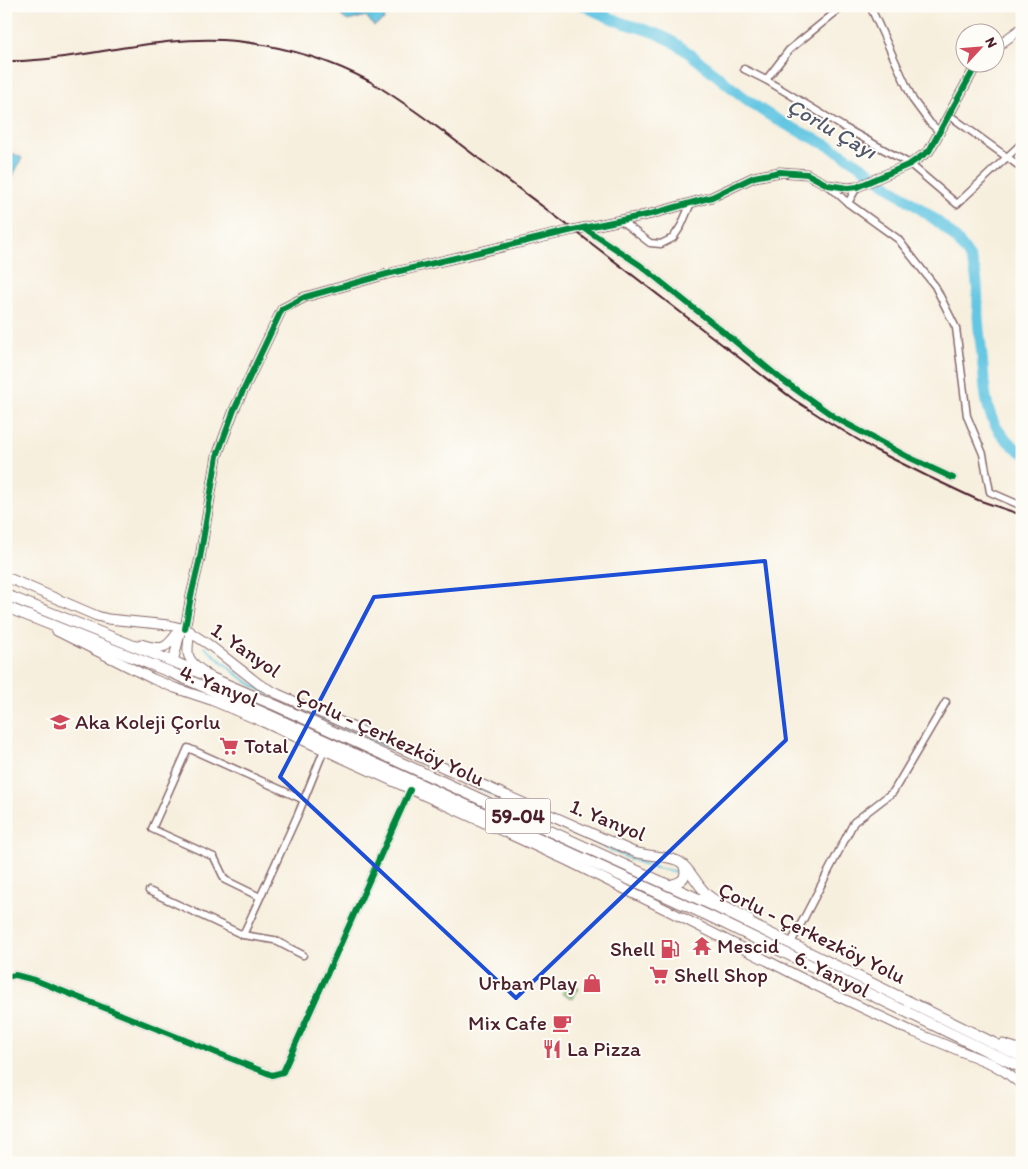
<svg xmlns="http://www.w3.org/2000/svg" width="1028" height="1169" font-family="Itim,sans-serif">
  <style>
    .green { fill: #86c881; stroke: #687456 }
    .water { fill: #64c6e2; stroke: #577286 }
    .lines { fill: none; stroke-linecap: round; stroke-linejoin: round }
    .stream { stroke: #64c6e2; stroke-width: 2 }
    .river { stroke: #64c6e2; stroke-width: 11 }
    .street-casing { stroke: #87686a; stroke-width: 9 }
    .secondary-casing { stroke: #87686a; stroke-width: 11 }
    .primary-casing { stroke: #87686a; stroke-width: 12 }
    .street { stroke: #fff; stroke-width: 6 }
    .secondary { stroke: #fff; stroke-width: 9 }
    .primary { stroke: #fff; stroke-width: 10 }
    .rail { stroke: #4a1f2b; stroke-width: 2 }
    .cycleway-casing { stroke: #fdfcf7; stroke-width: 9 }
    .cycleway { stroke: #00873e; stroke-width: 6 }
    .marked { fill: none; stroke: #1d4ed8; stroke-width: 4; stroke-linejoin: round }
    .labels { text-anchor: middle; stroke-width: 4; stroke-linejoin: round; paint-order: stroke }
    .shield { fill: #fdfcf7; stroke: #806168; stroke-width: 1 }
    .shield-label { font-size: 20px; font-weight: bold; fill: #4a1f2b }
    .street-label { font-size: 21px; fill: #4a1f2b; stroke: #fdfcf7 }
    .poi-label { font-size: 21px; fill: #4a1f2b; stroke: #fdfcf7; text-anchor: start }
    .water-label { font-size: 22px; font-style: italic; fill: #53596b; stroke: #fdfcf7 }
  </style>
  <rect width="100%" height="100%" fill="#fdfcf7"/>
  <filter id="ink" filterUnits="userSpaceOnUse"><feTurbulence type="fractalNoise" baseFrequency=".02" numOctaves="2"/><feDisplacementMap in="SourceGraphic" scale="10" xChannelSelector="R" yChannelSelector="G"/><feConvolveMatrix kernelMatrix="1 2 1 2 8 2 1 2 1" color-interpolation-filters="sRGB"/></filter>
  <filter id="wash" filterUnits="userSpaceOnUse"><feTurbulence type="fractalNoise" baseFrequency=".0096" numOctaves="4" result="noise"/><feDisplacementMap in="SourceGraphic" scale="20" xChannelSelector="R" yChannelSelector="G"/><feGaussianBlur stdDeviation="1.12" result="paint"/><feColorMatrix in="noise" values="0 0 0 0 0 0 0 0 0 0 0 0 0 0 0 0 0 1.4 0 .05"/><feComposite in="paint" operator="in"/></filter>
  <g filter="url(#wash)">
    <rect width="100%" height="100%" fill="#f7efde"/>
    <path class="green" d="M567,982L579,988L573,999L562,994Z"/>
    <g class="water">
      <path d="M345,6H386L387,7L384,20L374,26L366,16L348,21L342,17Z"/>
      <path d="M6,150L22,158L6,189Z"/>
    </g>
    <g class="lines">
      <g class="stream">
        <path d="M205,647C226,665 246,684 271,695"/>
        <path d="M310,713L482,789L628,858L652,867L677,872"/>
      </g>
      <path class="river" d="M585,6C597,13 610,18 623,23C638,27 652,31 666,38C680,45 691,55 703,64C723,81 744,99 766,113C786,126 808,135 829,146C853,159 874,175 895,191C920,209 946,224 964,249C980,270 977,290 978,314C978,328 981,342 982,356C986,395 983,428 1022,452"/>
    </g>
  </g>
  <g filter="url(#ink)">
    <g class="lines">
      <g class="street-casing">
        <g id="street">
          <path d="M870,6L913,100L930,123L940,132"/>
          <path d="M744,69L766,80L845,128L910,164L957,204L1022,143"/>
          <path d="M766,80L789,50L843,6"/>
          <path d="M949,115L1022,168"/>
          <path d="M828,185L848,203L857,187"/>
          <path d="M848,203L898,239L935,286L956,328L967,416L983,454L990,492L1022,506"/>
          <path d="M620,220L650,243L661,244L673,238L681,226L691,203"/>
          <path d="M584,228L640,265L726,334L781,379L836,418L906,456L953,478"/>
          <path d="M149,891L243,935L274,940L303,955"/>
          <path d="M260,897L225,880L214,857L152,829L188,748L304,800"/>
          <path d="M243,935L299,812L324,750"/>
          <path d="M791,943L854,822L893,792L946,702"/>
          <path d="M6,977L15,975L35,980L272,1075L283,1072L410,790"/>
        </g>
      </g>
      <g class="secondary-casing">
        <g id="secondary">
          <path d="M996,47L1022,28"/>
          <path d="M6,577L97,616L108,619L169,625L185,629L208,644L259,684L278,694L634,852C646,856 671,856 680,862C691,869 697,886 708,895C720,905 736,910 749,919"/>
          <path d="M185,629L191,596L200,558L217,456L234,410L282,309L305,297L387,274L573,230L651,214L712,197L754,177L780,172L807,174L828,185L848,188L857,187L910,164L929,151L978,62"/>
          <path d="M57,631L153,679L175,688L211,700L263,722L568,861L673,913L827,991L909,1030L992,1064L1004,1071L1022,1085"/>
          <path d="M190,631C187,654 184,658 204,672"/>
          <path d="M141,644C166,652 167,647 181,628"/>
          <path d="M173,662L180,633"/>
          <path d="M668,885C679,883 688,880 684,867"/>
          <path d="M1003,1044L1022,1050"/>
        </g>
      </g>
      <g class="primary-casing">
        <g id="primary">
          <path d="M6,595L179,664L277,706L714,906L1022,1057"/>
          <path d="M6,607L170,672L273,717L709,916L1022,1068"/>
        </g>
      </g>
      <use href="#street" class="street"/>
      <use href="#secondary" class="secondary"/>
      <use href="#primary" class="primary"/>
      <path class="rail" d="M6,61C31,62 54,58 78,55C130,47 183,36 236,41C282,46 328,59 369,81C397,97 422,116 448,135C479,159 510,182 542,206C626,269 709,335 793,399L827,421L875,450L927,476L978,500L1022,515"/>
      <g class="cycleway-casing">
        <g id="cycleway">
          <path d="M584,228L640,265L726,334L781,379L836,418L906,456L953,478"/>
          <path d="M185,629L191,596L200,558L217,456L234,410L282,309L305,297L387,274L573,230L651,214L712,197L754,177L780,172L807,174L828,185L848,188L857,187L910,164L929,151L978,62"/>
          <path d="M6,977L15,975L35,980L272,1075L283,1072L410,790"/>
        </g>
      </g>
      <use href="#cycleway" class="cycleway"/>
    </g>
  </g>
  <path class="marked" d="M765,561L786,740L516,998L280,777L374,597Z"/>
  <defs>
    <g id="school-bare" transform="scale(1.5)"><path d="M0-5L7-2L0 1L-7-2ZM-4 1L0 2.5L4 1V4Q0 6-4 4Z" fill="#d1495b" stroke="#fdfcf7" stroke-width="2.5" paint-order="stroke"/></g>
    <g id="supermarket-bare" transform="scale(1.5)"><path d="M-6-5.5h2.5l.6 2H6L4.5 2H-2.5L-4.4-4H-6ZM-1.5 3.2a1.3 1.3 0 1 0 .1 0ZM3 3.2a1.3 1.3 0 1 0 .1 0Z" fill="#d1495b" stroke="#fdfcf7" stroke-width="2.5" paint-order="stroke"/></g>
    <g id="temple-bare" transform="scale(1.5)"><path d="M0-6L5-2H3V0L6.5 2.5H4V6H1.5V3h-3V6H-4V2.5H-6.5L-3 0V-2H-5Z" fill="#d1495b" stroke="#fdfcf7" stroke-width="2.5" paint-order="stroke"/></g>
    <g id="fuel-bare" transform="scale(1.5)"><path d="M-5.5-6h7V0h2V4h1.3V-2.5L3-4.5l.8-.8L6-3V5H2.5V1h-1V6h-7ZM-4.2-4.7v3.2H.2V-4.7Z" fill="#d1495b" stroke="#fdfcf7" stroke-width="2.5" paint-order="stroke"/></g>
    <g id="shop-bare" transform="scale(1.5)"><path d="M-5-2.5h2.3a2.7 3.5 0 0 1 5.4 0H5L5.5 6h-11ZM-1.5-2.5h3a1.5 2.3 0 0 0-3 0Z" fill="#d1495b" stroke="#fdfcf7" stroke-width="2.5" paint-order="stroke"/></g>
    <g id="cafe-bare" transform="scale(1.5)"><path d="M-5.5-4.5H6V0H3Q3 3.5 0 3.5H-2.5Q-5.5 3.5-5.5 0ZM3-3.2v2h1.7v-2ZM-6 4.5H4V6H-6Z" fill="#d1495b" stroke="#fdfcf7" stroke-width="2.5" paint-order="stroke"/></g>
    <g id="restaurant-bare" transform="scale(1.5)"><path d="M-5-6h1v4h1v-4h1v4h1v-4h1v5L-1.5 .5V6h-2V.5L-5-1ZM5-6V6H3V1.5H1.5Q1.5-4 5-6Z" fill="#d1495b" stroke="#fdfcf7" stroke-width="2.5" paint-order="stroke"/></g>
  </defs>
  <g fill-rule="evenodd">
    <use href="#school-bare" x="60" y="722"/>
    <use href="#supermarket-bare" x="229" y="746"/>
    <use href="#temple-bare" x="702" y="946"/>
    <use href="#fuel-bare" x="670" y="949"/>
    <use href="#supermarket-bare" x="659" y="975"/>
    <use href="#shop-bare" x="592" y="983"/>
    <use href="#cafe-bare" x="562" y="1023"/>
    <use href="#restaurant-bare" x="552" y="1049"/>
  </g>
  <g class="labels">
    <rect class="shield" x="485.5" y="798.5" width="65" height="35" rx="4"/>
    <g class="shield-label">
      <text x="518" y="823">59-04</text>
    </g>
    <g class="street-label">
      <text transform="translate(246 650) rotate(35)" y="7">1. Yanyol</text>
      <text transform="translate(219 686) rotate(21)" y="7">4. Yanyol</text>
      <text transform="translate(390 737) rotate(25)" y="7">Çorlu - Çerkezköy Yolu</text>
      <text transform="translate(608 820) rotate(22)" y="7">1. Yanyol</text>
      <text transform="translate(812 933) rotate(26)" y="7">Çorlu - Çerkezköy Yolu</text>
      <text transform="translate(832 974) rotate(26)" y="7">6. Yanyol</text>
    </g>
    <g class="poi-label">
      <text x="75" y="729">Aka Koleji Çorlu</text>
      <text x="244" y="753">Total</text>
      <text x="717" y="953">Mescid</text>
      <text x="655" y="956" text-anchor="end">Shell</text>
      <text x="674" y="982">Shell Shop</text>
      <text x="577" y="990" text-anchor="end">Urban Play</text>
      <text x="547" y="1030" text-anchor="end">Mix Cafe</text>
      <text x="567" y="1056">La Pizza</text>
    </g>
    <g class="water-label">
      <text transform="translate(832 128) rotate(30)" y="8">Çorlu Çayı</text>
    </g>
  </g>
  <rect width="1028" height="1169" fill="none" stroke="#fdfcf7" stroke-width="25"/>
  <g transform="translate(980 48) rotate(64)"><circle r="24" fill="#fdfcf7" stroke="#b5a4a5"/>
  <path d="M0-4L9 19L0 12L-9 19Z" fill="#d1495b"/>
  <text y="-8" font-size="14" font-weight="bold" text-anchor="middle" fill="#4a1f2b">N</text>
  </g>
</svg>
